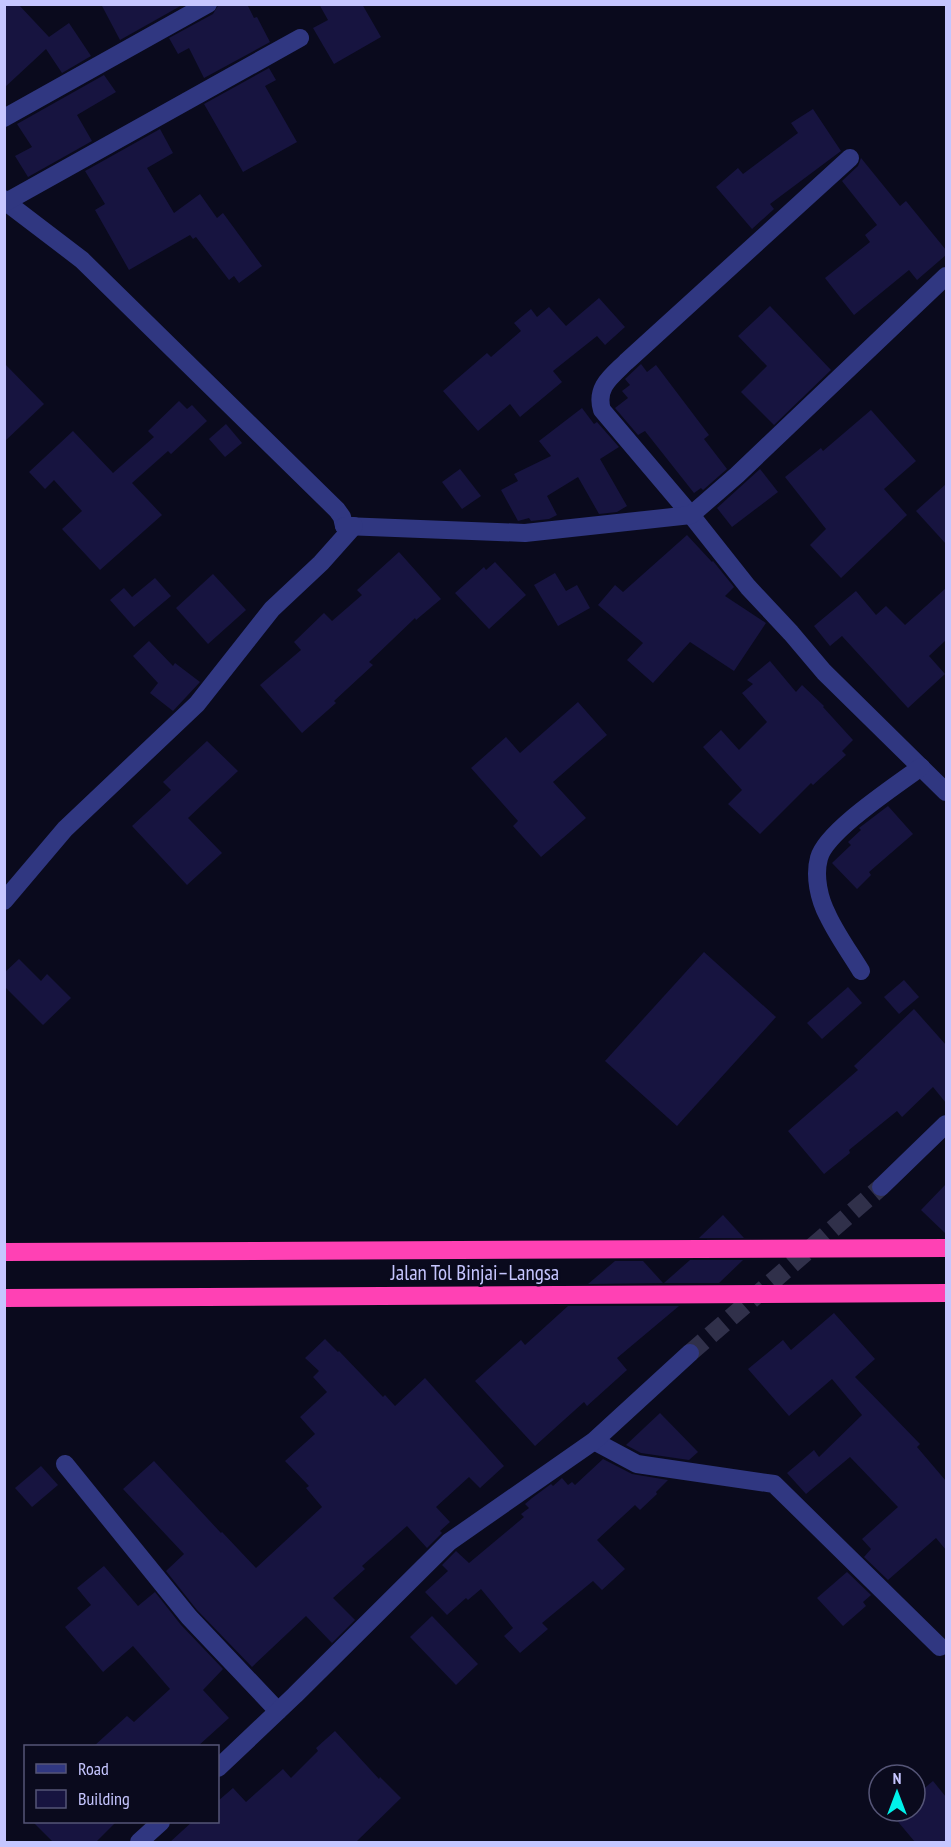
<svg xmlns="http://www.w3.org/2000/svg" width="951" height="1847" font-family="'PT Sans Narrow',sans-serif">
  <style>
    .building { fill: #171440 }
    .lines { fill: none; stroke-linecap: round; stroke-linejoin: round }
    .minor-tunnel { stroke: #30304a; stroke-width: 18; stroke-dasharray: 18 9; stroke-linecap: butt }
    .minor { stroke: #303781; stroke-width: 18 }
    .highway { stroke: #ff41b4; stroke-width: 18 }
    .labels { text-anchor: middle; stroke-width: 5; stroke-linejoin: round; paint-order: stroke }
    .street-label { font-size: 21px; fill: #c6c6ff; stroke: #0a0a1d }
  </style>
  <rect width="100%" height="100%" fill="#0a0a1d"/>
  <g class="building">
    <path d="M4,4H18L49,37L69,23L91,56L62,73L46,49L4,88Z"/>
    <path d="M101,4H184L120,40Z"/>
    <path d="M219,4H247L254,18L257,17L270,42L204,78L189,48L178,54L169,38L213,14Z"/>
    <path d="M319,4H362L381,37L334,64L313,28L328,20Z"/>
    <path d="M269,68L276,80L265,86L297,142L243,172L204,104Z"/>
    <path d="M104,75L116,92L77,115L92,141L28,177L15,156L32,147L17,124Z"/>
    <path d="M813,109L841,151L770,204L774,209L752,229L716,187L738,168L743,174L798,133L791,123Z"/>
    <path d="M160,129L173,153L147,168L174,213L200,194L217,218L223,213L262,266L239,283L234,276L229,280L196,237L193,239L190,235L129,270L95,210L105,204L85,171Z"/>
    <path d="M861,158L900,206L906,201L946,250V255L917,280L909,270L854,315L825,278L870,242L865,235L877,225L842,181L858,166Z"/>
    <path d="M599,298L625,327L605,345L597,336L553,371L562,382L520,417L510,404L478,431L443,391L487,353L491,357L521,331L514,323L531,309L537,317L549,307L566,326Z"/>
    <path d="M770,306L831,370L774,425L741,392L767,366L738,336Z"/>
    <path d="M4,363L44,404L4,442Z"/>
    <path d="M641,364L647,372L656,365L709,435L704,439L727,469L703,490L701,488L694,493L645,431L638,435L615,408L628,398L622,391L630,385L625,379Z"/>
    <path d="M179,401L187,409L192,405L207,421L171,454L168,451L132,483L162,515L100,570L62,529L82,511L54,480L45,489L29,472L73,431L113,473L154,437L148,431Z"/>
    <path d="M582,408L594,424L597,422L619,447L600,459L627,506L617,512L599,514L578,477L547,496L557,515L549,519L531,521L529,518L518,521L501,490L518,481L514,474L551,456L539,441Z"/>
    <path d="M871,410L916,461L884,489L907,515L841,578L810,545L826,529L785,477L821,448L823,451Z"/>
    <path d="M226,424L242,443L225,457L209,439Z"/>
    <path d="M460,469L481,496L462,509L442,482Z"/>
    <path d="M760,469L778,492L732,527L717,508Z"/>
    <path d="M946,484V544L916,511Z"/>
    <path d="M687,535L712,562L713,561L734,587L725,596L766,623L734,671L690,642L653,683L627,660L643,643L598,605L615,585L623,592Z"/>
    <path d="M399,552L441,599L416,620L415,618L369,662L373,665L334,701L336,703L302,733L260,685L301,650L294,642L324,613L332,621L362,595L357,590Z"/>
    <path d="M495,562L526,595L489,629L455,593L484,567L486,570Z"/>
    <path d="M555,573L566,591L577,585L590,608L558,626L534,585Z"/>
    <path d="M213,574L246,610L208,644L176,608Z"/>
    <path d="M155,578L171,596L134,627L110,600L124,588L132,597Z"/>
    <path d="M946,588V640L929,656L945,674L908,708L842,636L830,646L814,626L856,591L876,615L886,606L905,625Z"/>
    <path d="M149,641L173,666L175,663L200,682L173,711L150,693L158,683L133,656Z"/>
    <path d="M770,661L796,692L802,685L824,706L823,707L853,740L842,751L846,755L813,785L811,783L760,834L728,804L742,790L703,747L721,730L739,750L767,722L742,693L753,684L747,680Z"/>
    <path d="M578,702L607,735L553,782L586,818L541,857L513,826L518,821L471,768L506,737L520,753Z"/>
    <path d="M207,741L238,771L188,818L222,853L187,885L132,826L171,790L163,782Z"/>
    <path d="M888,806L913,834L869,872L871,875L857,889L832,863L851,845L848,842L861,830L859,828Z"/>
    <path d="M704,952L776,1017L677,1126L605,1061Z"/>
    <path d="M19,959L41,981L47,974L71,998L43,1025L4,986V973Z"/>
    <path d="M904,980L919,997L899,1014L884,997Z"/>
    <path d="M848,987L862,1003L822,1039L807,1023Z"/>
    <path d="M914,1009L946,1045V1103L933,1087L902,1117L897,1111L849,1150L850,1153L824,1174L788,1131L858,1070L854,1066Z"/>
    <path d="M946,1184V1234L921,1210Z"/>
    <path d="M723,1215L744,1238H699Z"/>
    <path d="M690,1260H743L719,1283H664Z"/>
    <path d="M615,1261H643L663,1283L588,1284Z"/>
    <path d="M568,1306H679L617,1358L627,1370L587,1406L584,1402L535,1446L475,1381L521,1340L525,1345Z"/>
    <path d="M834,1313L875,1359L855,1377L920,1444L917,1447L946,1481V1550L936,1538L888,1580L864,1557L871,1549L862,1539L898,1507L850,1457L806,1494L787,1473L814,1450L819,1457L862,1415L832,1379L789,1416L748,1369L783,1340L791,1350Z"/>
    <path d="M325,1339L338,1352L339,1351L383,1397L385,1395L395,1406L425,1378L504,1466L480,1488L469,1477L436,1507L450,1522L440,1531L442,1533L427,1548L407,1526L362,1566L365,1569L333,1598L355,1620L332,1643L306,1616L252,1667L197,1610L166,1571L184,1554L123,1489L154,1461L221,1533L222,1532L256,1568L322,1507L306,1488L309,1486L285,1461L315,1434L300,1417L327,1392L313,1377L319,1371L305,1358Z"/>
    <path d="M660,1413L698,1452L689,1460L641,1453L626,1445Z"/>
    <path d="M603,1459L632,1474L668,1480L656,1492L657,1494L640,1510L635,1505L597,1540L625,1569L602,1590L593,1581L542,1623L548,1629L520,1653L504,1636L513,1628L481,1589L468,1600L466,1598L447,1615L425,1592L448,1571L442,1565L456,1551L469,1563L524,1517L521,1514L529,1508L525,1504L532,1498L551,1484L553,1486L562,1478L568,1485L572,1482L575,1485Z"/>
    <path d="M41,1466L58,1485L32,1507L15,1488Z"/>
    <path d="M104,1566L138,1606L155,1592L181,1625L223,1669L203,1690L229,1718L198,1746H94L127,1716L134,1722L170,1689L133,1646L103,1672L65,1627L91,1605L77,1588Z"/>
    <path d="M847,1572L871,1595L863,1602L866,1606L843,1626L817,1598Z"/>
    <path d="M432,1616L478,1664L456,1685L410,1637Z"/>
    <path d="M335,1731L379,1779L380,1777L401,1798L356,1842H170L193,1821H218V1801L233,1788L246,1802L283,1769L291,1778L318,1751L316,1748Z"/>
    <path d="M933,1781L946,1797V1842H915L889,1811H915V1796Z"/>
    <path d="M32,1821H117L96,1842H53Z"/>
  </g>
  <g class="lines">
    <path class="minor-tunnel" d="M690,1353L881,1187"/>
    <g class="minor">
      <path d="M4,118L208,4"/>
      <path d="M850,158L626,362C612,376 595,387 602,410L691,515L748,587L791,633L824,672L946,792"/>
      <path d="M4,199L6,202L82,260L337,510L342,517L344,526"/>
      <path d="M6,202L300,38"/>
      <path d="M344,526L525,533L691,515L737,475L946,276"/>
      <path d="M4,901L65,829L197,704L272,609L321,563L354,526H345"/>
      <path d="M861,971C850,953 837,935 828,916C819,899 814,876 819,858C826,831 897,785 921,767"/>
      <path d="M881,1187L946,1124"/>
      <path d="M594,1441L637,1464L774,1484L940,1647"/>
      <path d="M65,1464L189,1617L278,1711"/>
      <path d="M218,1768L295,1695L449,1542L594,1441L690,1353"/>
      <path d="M139,1842L161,1822"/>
    </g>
    <g class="highway">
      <path d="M4,1252L946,1248"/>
      <path d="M4,1298L946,1293"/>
    </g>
  </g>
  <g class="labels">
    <g class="street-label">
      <text x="475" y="1280">Jalan Tol Binjai–Langsa</text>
    </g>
  </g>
  <rect width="951" height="1847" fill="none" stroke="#c6c6ff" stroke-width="12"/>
  <rect x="24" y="1745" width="195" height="78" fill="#0a0a1d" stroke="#555577" stroke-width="1.5"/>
  <rect x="36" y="1764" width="30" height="9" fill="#303781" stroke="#555577" stroke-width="1.5"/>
  <text x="78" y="1775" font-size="18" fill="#c6c6ff">Road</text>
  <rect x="36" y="1790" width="30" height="18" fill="#171440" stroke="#555577" stroke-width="1.5"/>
  <text x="78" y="1805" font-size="18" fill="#c6c6ff">Building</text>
  <g transform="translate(897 1793)"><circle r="28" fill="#0a0a1d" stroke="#555577" stroke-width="1.5"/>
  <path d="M0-4.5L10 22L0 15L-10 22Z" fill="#00f1ea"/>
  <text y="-9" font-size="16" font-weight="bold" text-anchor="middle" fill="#c6c6ff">N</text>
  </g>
</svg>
